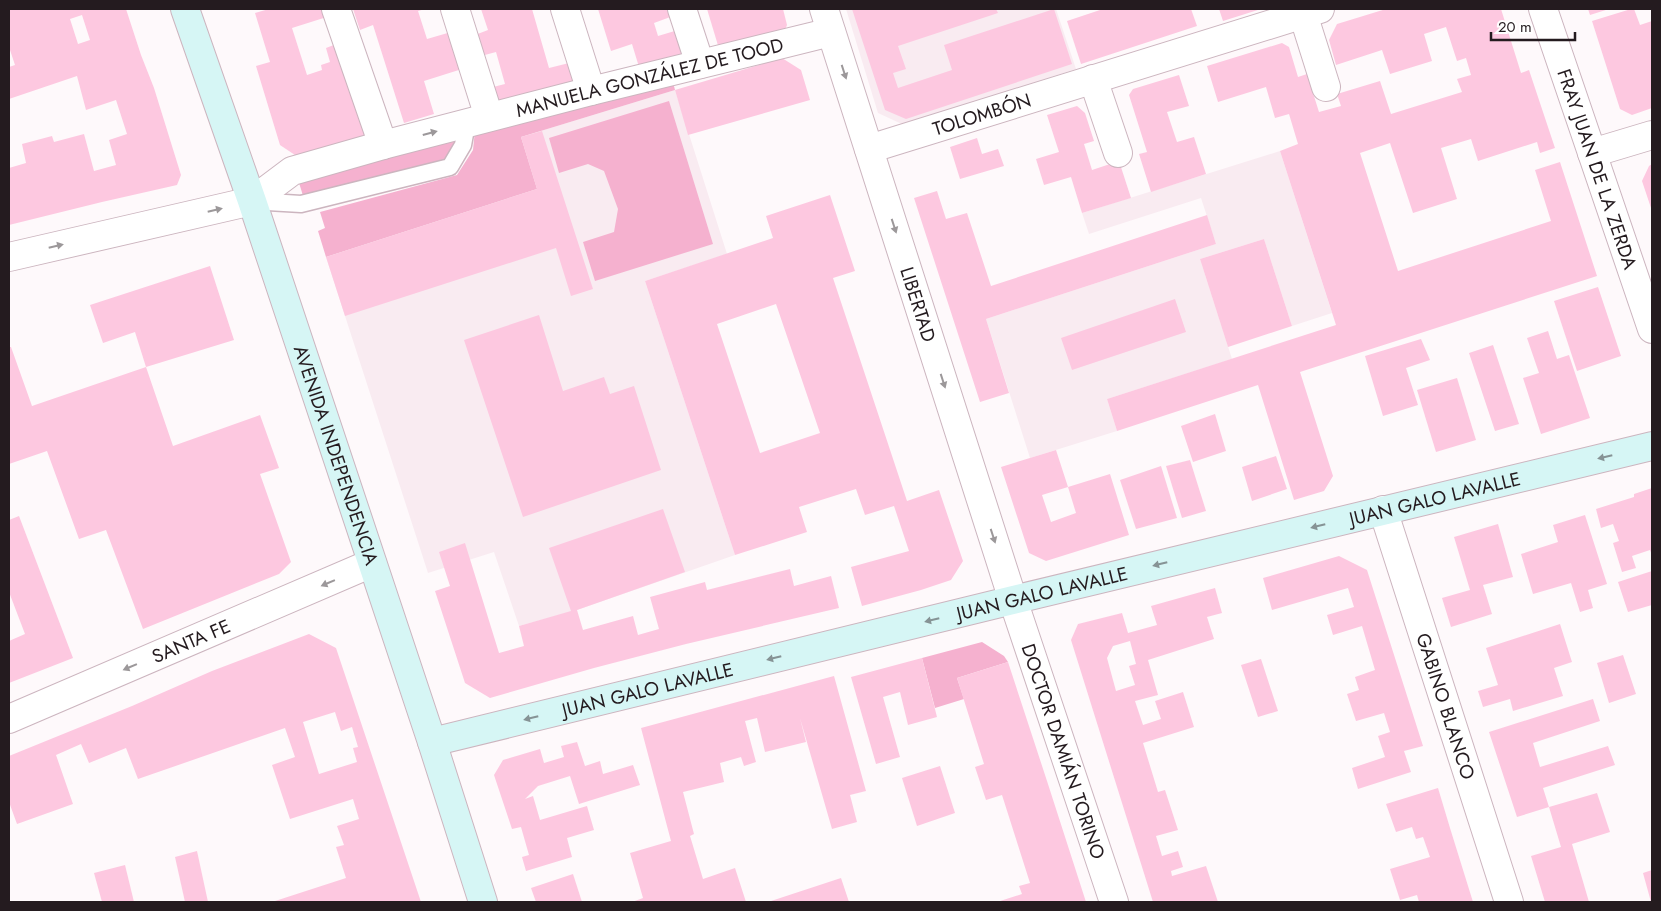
<svg xmlns="http://www.w3.org/2000/svg" width="1661" height="911" font-family="Jost,sans-serif">
  <style>
    .built { fill: #f9ebf1 }
    .green { fill: #f5b1cf }
    .building { fill: #fdc8e0; fill-rule: evenodd }
    .lines { fill: none; stroke-linecap: round; stroke-linejoin: round }
    .lane-casing { stroke: #ccb5bf; stroke-width: 19 }
    .street-casing { stroke: #ccb5bf; stroke-width: 30 }
    .secondary-casing { stroke: #ccb5bf; stroke-width: 30 }
    .lane { stroke: #fff; stroke-width: 16 }
    .street { stroke: #fff; stroke-width: 28 }
    .secondary { stroke: #d6f6f5; stroke-width: 28 }
    .oneway { fill: #9c989a }
    .oneway2 { fill: #869395 }
    .labels { text-anchor: middle; stroke-width: 4.5; stroke-linejoin: round; paint-order: stroke }
    .street-label { font-size: 19px; fill: #241b1f; stroke: #fff }
  </style>
  <rect width="100%" height="100%" fill="#fef9fb"/>
  <g class="built">
    <path d="M846,9H1056L1076,69L904,125L878,113Z"/>
    <path d="M675,90L727,254L645,281L735,555L577,610L519,626L494,552L428,573L326,257L536,189L521,137Z"/>
    <path d="M1280,151L1332,313L1292,326L1264,239L1200,259L1232,359L1107,399L1117,431L1030,458L986,319L1216,244L1201,198L1089,234L1082,213Z"/>
  </g>
  <g class="green">
    <path d="M672,78L675,90L521,137L537,189L326,257L318,231L325,228L320,212L457,175L473,150L475,130Z"/>
    <path d="M669,101L713,244L595,281L583,242L614,232L618,209L604,171L588,164L559,173L549,138Z"/>
    <path d="M457,129L456,142L442,162L304,199L296,173Z"/>
    <path d="M982,642L1004,656L1008,662L957,678L964,699L935,708L922,658Z"/>
  </g>
  <g class="building">
    <path d="M9,9H126L141,55L154,88L181,175L177,185L102,202L9,225V168L26,163L22,144L52,136L54,142L84,134L94,171L116,165L109,140L127,134L116,100L86,110L77,76L9,99V67L15,65L9,47ZM82,15L90,40L78,44L70,19Z"/>
    <path d="M269,9H328L330,16L292,28L307,75L322,70L321,65L330,62L326,48L339,43L367,136L298,157L280,145L256,66L270,62L255,13Z"/>
    <path d="M353,9H425L418,11L427,39L451,32L462,69L424,81L434,114L404,123L373,25L360,30Z"/>
    <path d="M481,9H532L549,68L573,62L578,81L498,103L493,87L505,84L496,52L481,56L475,35L488,30Z"/>
    <path d="M598,9H670L673,16L654,23L658,36L678,30L684,54L639,67L632,44L611,51Z"/>
    <path d="M707,9H783L787,25L782,37L720,52Z"/>
    <path d="M852,9H996L998,13L898,46L906,69L893,73L898,88L952,70L944,45L1054,9L1072,64L906,119L885,110Z"/>
    <path d="M1103,9H1191L1197,26L1081,64L1067,21Z"/>
    <path d="M1219,9H1261L1223,21Z"/>
    <path d="M1386,9H1501L1521,73L1529,70L1555,148L1540,153L1537,142L1478,161L1471,139L1441,148L1457,199L1413,213L1390,143L1360,153L1398,271L1551,221L1535,170L1560,162L1597,276L1300,372L1333,476L1324,491L1294,500L1258,385L1117,431L1107,399L1336,325L1280,151L1298,144L1289,114L1275,118L1266,87L1218,102L1207,66L1282,43L1289,47L1298,77L1307,74L1319,112L1341,106L1337,94L1380,81L1391,114L1462,92L1457,79L1471,75L1466,58L1457,61L1446,27L1424,34L1432,61L1390,74L1382,50L1336,65L1329,40L1337,24Z"/>
    <path d="M1588,9H1609L1590,15Z"/>
    <path d="M1631,9H1634L1640,25L1652,21V108L1632,115L1620,109L1592,21Z"/>
    <path d="M782,58L801,70L810,100L688,135L675,90Z"/>
    <path d="M1179,75L1189,106L1167,112L1177,142L1194,137L1206,174L1151,192L1139,154L1147,152L1129,95L1133,89Z"/>
    <path d="M1077,106L1085,113L1094,141L1084,144L1092,170L1119,161L1131,198L1082,213L1071,177L1044,185L1036,159L1059,152L1047,115Z"/>
    <path d="M542,131L593,289L571,296L556,248L345,316L326,257L537,189L521,137Z"/>
    <path d="M977,138L982,154L998,149L1004,166L960,179L950,147Z"/>
    <path d="M1652,164V211L1642,181L1649,166Z"/>
    <path d="M937,191L946,219L967,213L991,286L1207,215L1216,244L986,319L1009,393L980,402L914,198Z"/>
    <path d="M830,195L855,271L833,278L907,501L939,490L963,561L951,580L921,590L862,606L851,567L909,551L894,506L865,515L856,489L799,507L807,532L735,555L645,281L773,238L766,216ZM776,304L820,433L760,453L717,324Z"/>
    <path d="M1264,239L1292,326L1228,347L1200,259Z"/>
    <path d="M210,266L234,340L146,367L135,332L103,343L90,305Z"/>
    <path d="M1598,287L1621,356L1577,371L1554,301Z"/>
    <path d="M1175,299L1186,332L1072,370L1061,338Z"/>
    <path d="M539,315L563,391L604,377L610,394L634,386L661,470L523,517L464,340Z"/>
    <path d="M1548,331L1557,359L1569,355L1590,418L1541,434L1523,378L1539,373L1527,338Z"/>
    <path d="M1421,339L1430,360L1406,368L1418,405L1383,416L1365,356Z"/>
    <path d="M1493,345L1519,424L1495,431L1469,353Z"/>
    <path d="M9,347H11L32,406L146,367L173,446L260,415L279,468L260,474L291,562L279,574L143,629L106,530L79,539L47,451L9,464Z"/>
    <path d="M1457,378L1476,440L1436,452L1417,390Z"/>
    <path d="M1215,414L1226,451L1193,462L1181,426Z"/>
    <path d="M1056,450L1068,487L1110,474L1129,535L1046,561L1029,553L1001,467ZM1068,487L1076,513L1051,522L1042,495Z"/>
    <path d="M1276,456L1287,489L1252,501L1242,467Z"/>
    <path d="M1190,460L1206,511L1182,518L1166,466Z"/>
    <path d="M1161,466L1177,518L1136,529L1120,480Z"/>
    <path d="M1652,488V555L1650,550L1632,556L1636,568L1622,572L1613,543L1619,541L1613,524L1601,528L1596,509L1634,497V494Z"/>
    <path d="M663,509L685,572L577,610L583,630L633,616L638,635L659,629L650,597L705,582L707,590L790,569L794,586L831,576L839,608L686,644L594,668L490,698L465,683L435,591L450,586L439,552L465,543L499,653L524,646L519,626L571,611L549,548Z"/>
    <path d="M1585,515L1607,584L1588,590L1593,608L1580,612L1571,583L1533,594L1521,554L1558,542L1553,525Z"/>
    <path d="M19,516L73,658L9,683V641L25,634L9,592V520Z"/>
    <path d="M1498,524L1513,577L1483,585L1492,614L1451,627L1442,598L1470,590L1454,537Z"/>
    <path d="M1339,556L1367,570L1423,746L1404,751L1411,772L1358,789L1352,768L1385,757L1378,736L1390,732L1384,713L1356,721L1347,694L1359,690L1355,677L1375,670L1362,626L1333,635L1327,615L1354,607L1348,588L1272,610L1263,578Z"/>
    <path d="M1652,571V605L1628,612L1618,582Z"/>
    <path d="M1215,588L1222,613L1207,617L1214,639L1148,660L1158,695L1135,701L1143,725L1161,719L1155,701L1183,692L1194,727L1143,743L1158,792L1165,790L1178,830L1156,836L1162,856L1178,851L1183,867L1171,871L1172,876L1206,866L1218,902H1153L1071,640L1078,624L1122,613L1128,633L1157,625L1151,606ZM1130,641L1136,664L1129,666L1135,685L1116,691L1107,658L1113,646Z"/>
    <path d="M1560,624L1572,662L1554,668L1563,696L1513,711L1510,699L1483,707L1478,691L1498,685L1486,648Z"/>
    <path d="M309,634L336,648L421,902H272L346,878L336,847L344,845L337,826L359,819L353,799L290,819L272,765L295,757L285,728L138,779L126,748L89,763L81,744L56,755L73,804L17,824L9,802V756L132,706L212,671ZM335,712L341,731L352,727L358,747L353,748L357,762L319,774L303,722Z"/>
    <path d="M1623,655L1636,694L1609,703L1597,663Z"/>
    <path d="M922,658L937,717L908,725L900,692L883,697L900,757L876,764L851,677Z"/>
    <path d="M1261,659L1278,711L1258,717L1241,665Z"/>
    <path d="M1008,662L1047,781L1086,902H997L1022,894L1019,886L1030,883L1002,795L986,800L975,767L984,764L957,678Z"/>
    <path d="M834,676L866,791L850,795L857,822L832,829L800,718L806,742L765,752L757,718L745,721L756,762L744,766L741,757L720,763L724,782L683,792L694,834L690,836L703,879L735,868L746,902H632L643,898L630,853L671,841L641,728Z"/>
    <path d="M1593,699L1600,721L1533,743L1540,767L1608,746L1615,765L1543,788L1549,807L1517,817L1489,732Z"/>
    <path d="M577,742L585,766L600,761L603,774L633,765L640,785L579,804L570,776L538,786L525,799L533,796L540,820L587,806L594,830L567,838L572,857L526,871L522,857L529,855L521,827L512,829L494,775L503,760L540,749L544,763L564,757L561,746Z"/>
    <path d="M940,766L955,813L917,826L902,778Z"/>
    <path d="M1438,788L1450,828L1473,902H1419L1417,895L1400,900L1390,869L1430,857L1423,837L1416,839L1412,827L1396,832L1386,804Z"/>
    <path d="M1597,793L1610,832L1572,844L1589,902H1545L1531,856L1561,847L1549,807Z"/>
    <path d="M197,851L208,902H185L175,857Z"/>
    <path d="M125,865L134,902H102L94,873Z"/>
    <path d="M1652,870V902H1651L1643,873Z"/>
    <path d="M573,874L582,902H536L531,888Z"/>
    <path d="M841,878L849,902H768Z"/>
  </g>
  <g class="lines">
    <g class="lane-casing">
      <path id="lane" d="M252,201L301,204L450,167L463,145L467,123"/>
    </g>
    <g class="street-casing">
      <g id="street">
        <path d="M336,9L383,145"/>
        <path d="M455,9L489,117"/>
        <path d="M565,9L591,91"/>
        <path d="M682,9L700,64"/>
        <path id="s1" d="M824,9L1013,600L1114,902"/>
        <path id="s2" d="M1543,9L1652,329"/>
        <path d="M1303,14L1326,87"/>
        <path d="M1093,79L1118,153"/>
        <path id="s3" d="M869,149L1320,9"/>
        <path d="M1592,153L1652,135"/>
        <path id="s4" d="M9,257L252,201L292,171L383,145L591,91L831,32"/>
        <path id="s5" d="M1383,510L1509,902"/>
        <path id="s6" d="M9,719L372,563"/>
      </g>
    </g>
    <g class="secondary-casing">
      <g id="secondary">
        <path id="s7" d="M185,9L252,201L432,742L483,902"/>
        <path id="s8" d="M432,742L1013,600L1652,446"/>
      </g>
    </g>
    <use href="#lane" class="lane"/>
    <use href="#street" class="street"/>
    <use href="#secondary" class="secondary"/>
  </g>
  <defs><path id="oneway-solid" d="M-6-.8H1V-3.2L6.5 0L1 3.2V.8H-6Z" transform="scale(1.25)"/></defs>
  <g class="oneway">
    <use href="#oneway-solid" transform="translate(844 72) rotate(72)"/>
    <use href="#oneway-solid" transform="translate(430 133) rotate(-15)"/>
    <use href="#oneway-solid" transform="translate(215 210) rotate(-13)"/>
    <use href="#oneway-solid" transform="translate(894 226) rotate(72)"/>
    <use href="#oneway-solid" transform="translate(56 246) rotate(-13)"/>
    <use href="#oneway-solid" transform="translate(943 381) rotate(72)"/>
    <use href="#oneway-solid" transform="translate(993 536) rotate(72)"/>
    <use href="#oneway-solid" transform="translate(328 583) rotate(157)"/>
    <use href="#oneway-solid" transform="translate(130 667) rotate(157)"/>
  </g>
  <g class="oneway2">
    <use href="#oneway-solid" transform="translate(1605 457) rotate(167)"/>
    <use href="#oneway-solid" transform="translate(1318 526) rotate(166)"/>
    <use href="#oneway-solid" transform="translate(1160 564) rotate(166)"/>
    <use href="#oneway-solid" transform="translate(932 620) rotate(166)"/>
    <use href="#oneway-solid" transform="translate(774 658) rotate(166)"/>
    <use href="#oneway-solid" transform="translate(531 718) rotate(166)"/>
  </g>
  <g class="labels">
    <g class="street-label">
      <text dy="7" stroke="none"><textPath href="#s4" startOffset="669">MANUELA GONZÁLEZ DE TOOD</textPath></text>
      <text dy="7" stroke="none"><textPath href="#s3" startOffset="118">TOLOMBÓN</textPath></text>
      <text dy="7" stroke="none"><textPath href="#s2" startOffset="169">FRAY JUAN DE LA ZERDA</textPath></text>
      <text dy="7" stroke="none"><textPath href="#s1" startOffset="310">LIBERTAD</textPath></text>
      <text dy="7" stroke="none"><textPath href="#s7" startOffset="471">AVENIDA INDEPENDENCIA</textPath></text>
      <text dy="7" stroke="none"><textPath href="#s8" startOffset="1032">JUAN GALO LAVALLE</textPath></text>
      <text dy="7" stroke="none"><textPath href="#s8" startOffset="628">JUAN GALO LAVALLE</textPath></text>
      <text dy="7" stroke="none"><textPath href="#s6" startOffset="198">SANTA FE</textPath></text>
      <text dy="7" stroke="none"><textPath href="#s8" startOffset="222">JUAN GALO LAVALLE</textPath></text>
      <text dy="7" stroke="none"><textPath href="#s5" startOffset="206">GABINO BLANCO</textPath></text>
      <text dy="7" stroke="none"><textPath href="#s1" startOffset="780">DOCTOR DAMIÁN TORINO</textPath></text>
    </g>
  </g>
  <rect width="1661" height="911" fill="none" stroke="#241b1f" stroke-width="20"/>
  <path d="M1491 32v8h84v-8" fill="none" stroke="#241b1f" stroke-width="2.5"/>
  <text x="1498" y="32" font-size="15" fill="#241b1f" stroke="#ffffff" stroke-width="4" paint-order="stroke">20 m</text>
</svg>
